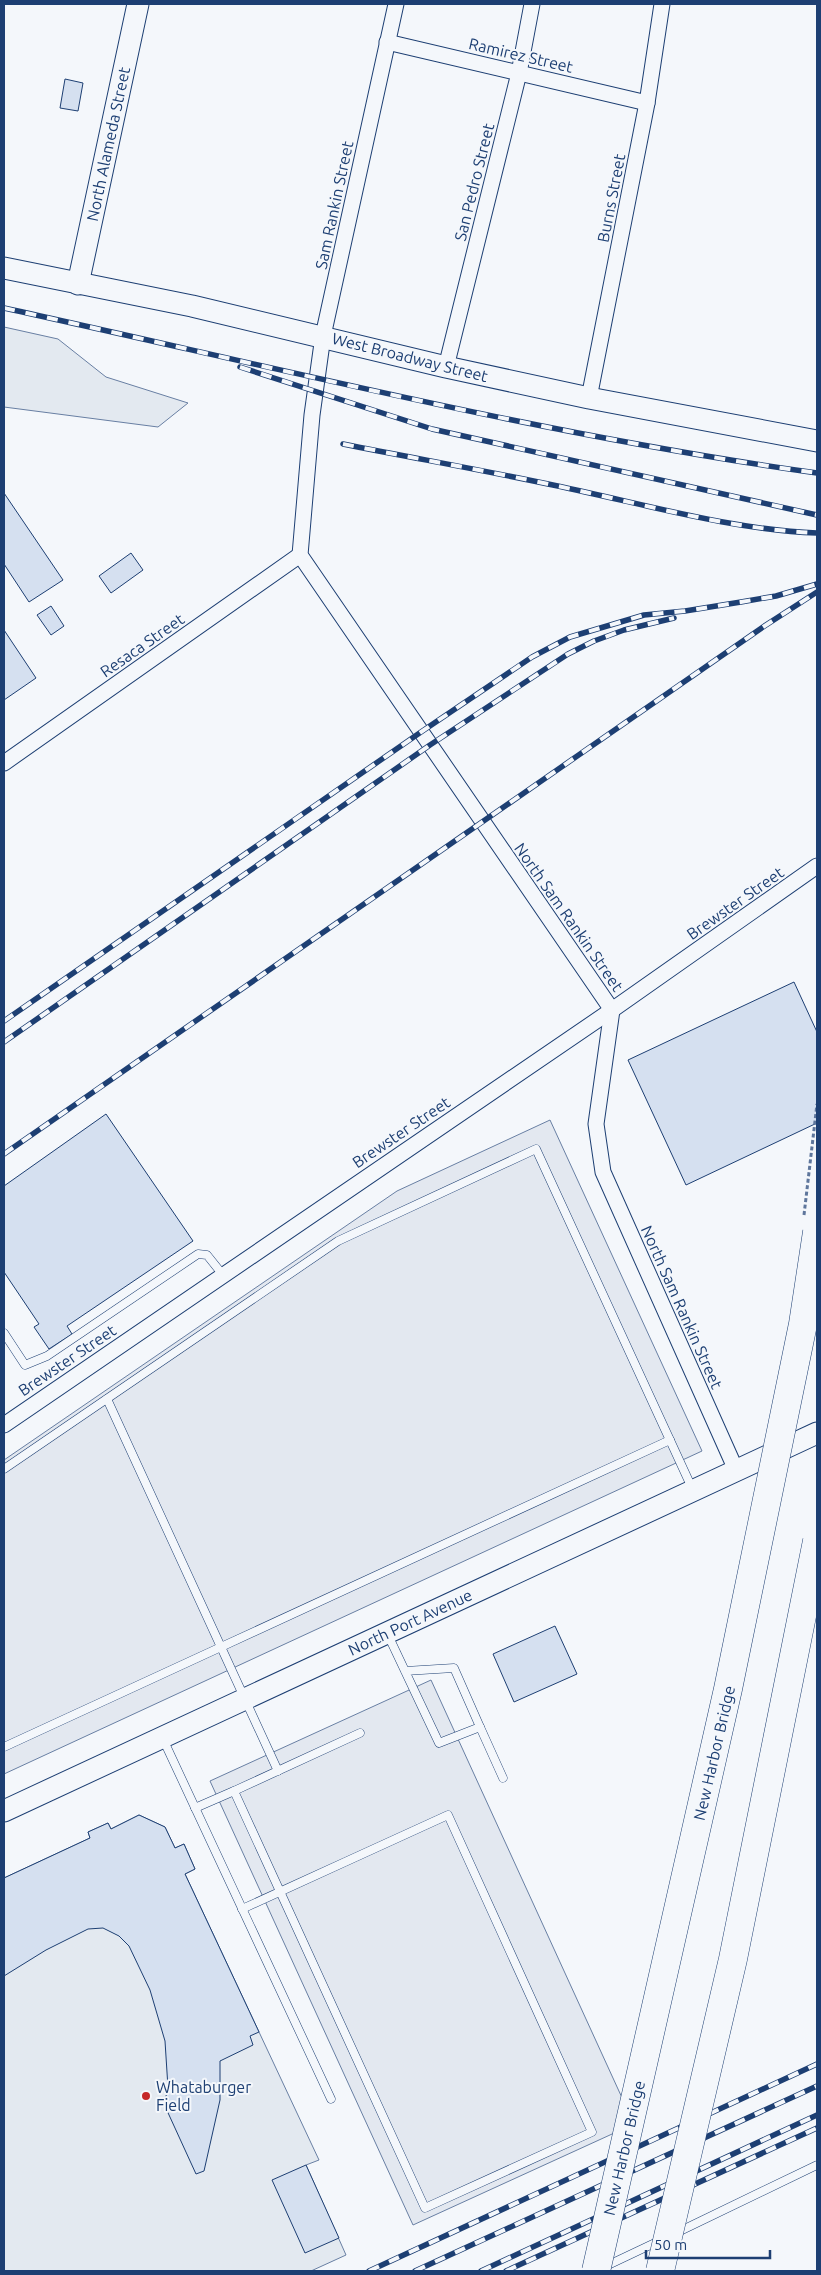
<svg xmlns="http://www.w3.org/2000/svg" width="821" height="2275" font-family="Ubuntu,sans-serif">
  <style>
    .green { fill: #e3e9f0; stroke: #687fa3 }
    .parking { fill: #e3e8f0; stroke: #687fa3 }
    .building { fill: #d5e0f0; stroke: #1d3f73 }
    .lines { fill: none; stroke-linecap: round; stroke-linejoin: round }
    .lane-casing { stroke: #1d3f73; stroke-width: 9 }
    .street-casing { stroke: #1d3f73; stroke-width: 17 }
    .secondary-casing { stroke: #1d3f73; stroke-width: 23 }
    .lane { stroke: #f4f7fb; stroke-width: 8 }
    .street { stroke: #f4f7fb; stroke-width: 15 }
    .secondary { stroke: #f4f7fb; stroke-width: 21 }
    .rail-casing { stroke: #1d3f73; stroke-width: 5.5 }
    .rail { stroke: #f4f7fb; stroke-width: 4; stroke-dasharray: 11; stroke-linecap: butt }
    .highway-bridge-casing { stroke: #1d3f73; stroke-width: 29; stroke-linecap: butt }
    .path-bridge { stroke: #5e769c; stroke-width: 3; stroke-dasharray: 4 2.5; stroke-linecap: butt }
    .highway-bridge { stroke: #f4f7fb; stroke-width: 28 }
    .poi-dot { fill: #c62828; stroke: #f4f7fb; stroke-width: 2 }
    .labels { text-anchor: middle; stroke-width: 4; stroke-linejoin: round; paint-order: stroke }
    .street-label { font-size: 16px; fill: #1d3f73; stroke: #f4f7fb }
    .poi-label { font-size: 16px; fill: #1d3f73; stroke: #f4f7fb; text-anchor: start }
  </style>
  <rect width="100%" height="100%" fill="#f4f7fb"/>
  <g class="green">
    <path d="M4,327L58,339L106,377L188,403L158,427L4,407Z"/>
    <path d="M139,1815L165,1827L175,1848L184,1844L195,1869L185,1874L319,2160L306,2165L346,2255L311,2271H4V1878L90,1838L88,1832L108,1823L111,1829Z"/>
  </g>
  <g class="parking">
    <path d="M550,1120L702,1451L4,1774V1460L397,1191Z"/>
    <path d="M431,1680L634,2124L413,2225L210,1781Z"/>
  </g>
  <g class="building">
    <path d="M65,79L83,83L78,111L60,108Z"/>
    <path d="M4,493L63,580L29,602L4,564Z"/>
    <path d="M131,553L143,570L111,593L99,576Z"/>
    <path d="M51,606L64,626L51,635L37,615Z"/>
    <path d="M4,630L36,678L4,700Z"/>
    <path d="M794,982L817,1032V1123L686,1185L628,1060Z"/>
    <path d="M106,1114L193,1241L67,1326L72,1334L49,1349L34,1327L39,1324L4,1272V1186Z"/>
    <path d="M555,1626L577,1674L514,1702L493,1654Z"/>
    <path d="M139,1815L165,1827L175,1848L184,1844L195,1869L185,1874L259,2032L250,2036L253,2045L220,2061V2100L204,2171L196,2174L164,2104L168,2088L165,2041L150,1990L129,1946L119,1936L103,1928L88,1929L46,1950L4,1976V1878L90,1838L88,1832L108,1823L111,1829Z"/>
    <path d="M306,2165L339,2238L305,2253L272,2180Z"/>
  </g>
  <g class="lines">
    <g class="lane-casing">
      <g id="lane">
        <path d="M4,1333L25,1365L47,1356L198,1254L207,1255L223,1275"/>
        <path d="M107,1399L221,1647L670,1440"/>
        <path d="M4,1469L338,1241L536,1149L692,1488"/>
        <path d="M388,1635L439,1743L480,1727L454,1668L405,1671"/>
        <path d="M480,1727L503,1778"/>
        <path d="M163,1739L331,2099"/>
        <path d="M4,1747L221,1647L278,1771"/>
        <path d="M195,1808L234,1791"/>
        <path d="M242,1909C311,1877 379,1847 448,1815L592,2132L425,2208L234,1791L360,1733"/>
        <path d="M676,2233L817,2165"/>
        <path d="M604,2267L661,2240"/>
      </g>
    </g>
    <g class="street-casing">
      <g id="street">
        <path d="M396,4L323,336L312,415L300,555L612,1010L596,1124L603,1172L736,1470"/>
        <path d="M387,42L647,103"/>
        <path d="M446,367L519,73L532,4"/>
        <path d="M589,398L647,103L662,4"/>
        <path d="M4,763L300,555"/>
        <path d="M4,1425L612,1010L817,866"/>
      </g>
    </g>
    <g class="secondary-casing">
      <g id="secondary">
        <path d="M4,268L192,306L446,367L589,398L817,441"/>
        <path d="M78,284L138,4"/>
        <path d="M4,1811L817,1433"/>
      </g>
    </g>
    <use href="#lane" class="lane"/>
    <use href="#street" class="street"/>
    <use href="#secondary" class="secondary"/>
    <g class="rail-casing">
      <g id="rail">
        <path d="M4,308C274,367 543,435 817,473"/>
        <path d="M240,367L432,429L817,515"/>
        <path d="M343,444C423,460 505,474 585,492C662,509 739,530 817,533"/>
        <path d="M4,1021L421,732L532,657L570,637L644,615L685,611L741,602L776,596L817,584"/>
        <path d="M4,1042L430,745L568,654L594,641L624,630L674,618"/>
        <path d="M4,1154L763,627L817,592"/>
        <path d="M369,2271L817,2064"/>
        <path d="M415,2271L817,2086"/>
        <path d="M481,2271L817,2115"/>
        <path d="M506,2271L817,2128"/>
      </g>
    </g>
    <use href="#rail" class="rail"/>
    <g class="highway-bridge-casing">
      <g id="highway-bridge">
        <path d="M596,2271L728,1689L803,1324L817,1232"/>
        <path d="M660,2271L733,1959L817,1541"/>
      </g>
    </g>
    <path class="path-bridge" d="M804,1215L817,1104"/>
    <use href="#highway-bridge" class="highway-bridge"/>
  </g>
  <circle class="poi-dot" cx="146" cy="2096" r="5"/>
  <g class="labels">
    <g class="street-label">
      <text transform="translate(521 55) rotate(13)" y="6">Ramirez Street</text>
      <text transform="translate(108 144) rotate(-78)" y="6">North Alameda Street</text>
      <text transform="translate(474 182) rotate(-76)" y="6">San Pedro Street</text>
      <text transform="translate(611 198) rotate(-79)" y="6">Burns Street</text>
      <text transform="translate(334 205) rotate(-78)" y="6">Sam Rankin Street</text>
      <text transform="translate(410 357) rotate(14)" y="6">West Broadway Street</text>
      <text transform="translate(142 645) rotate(-35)" y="6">Resaca Street</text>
      <text transform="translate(735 903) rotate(-35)" y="6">Brewster Street</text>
      <text transform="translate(569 917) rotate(55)" y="6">North Sam Rankin Street</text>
      <text transform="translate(401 1132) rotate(-34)" y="6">Brewster Street</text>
      <text transform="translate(682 1307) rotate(66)" y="6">North Sam Rankin Street</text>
      <text transform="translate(67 1360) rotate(-34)" y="6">Brewster Street</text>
      <text transform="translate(410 1622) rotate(-25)" y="6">North Port Avenue</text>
      <text transform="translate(714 1753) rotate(-77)" y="6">New Harbor Bridge</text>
      <text transform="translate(624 2148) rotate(-77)" y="6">New Harbor Bridge</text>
    </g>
    <g class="poi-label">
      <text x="156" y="2093">Whataburger<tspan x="156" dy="18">Field</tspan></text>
    </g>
  </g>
  <rect width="821" height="2275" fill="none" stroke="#1d3f73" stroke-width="10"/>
  <path d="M646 2250v8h124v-8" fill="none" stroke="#1d3f73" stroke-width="2.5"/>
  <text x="654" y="2250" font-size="15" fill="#1d3f73" stroke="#f4f7fb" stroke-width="4" paint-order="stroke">50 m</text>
</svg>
